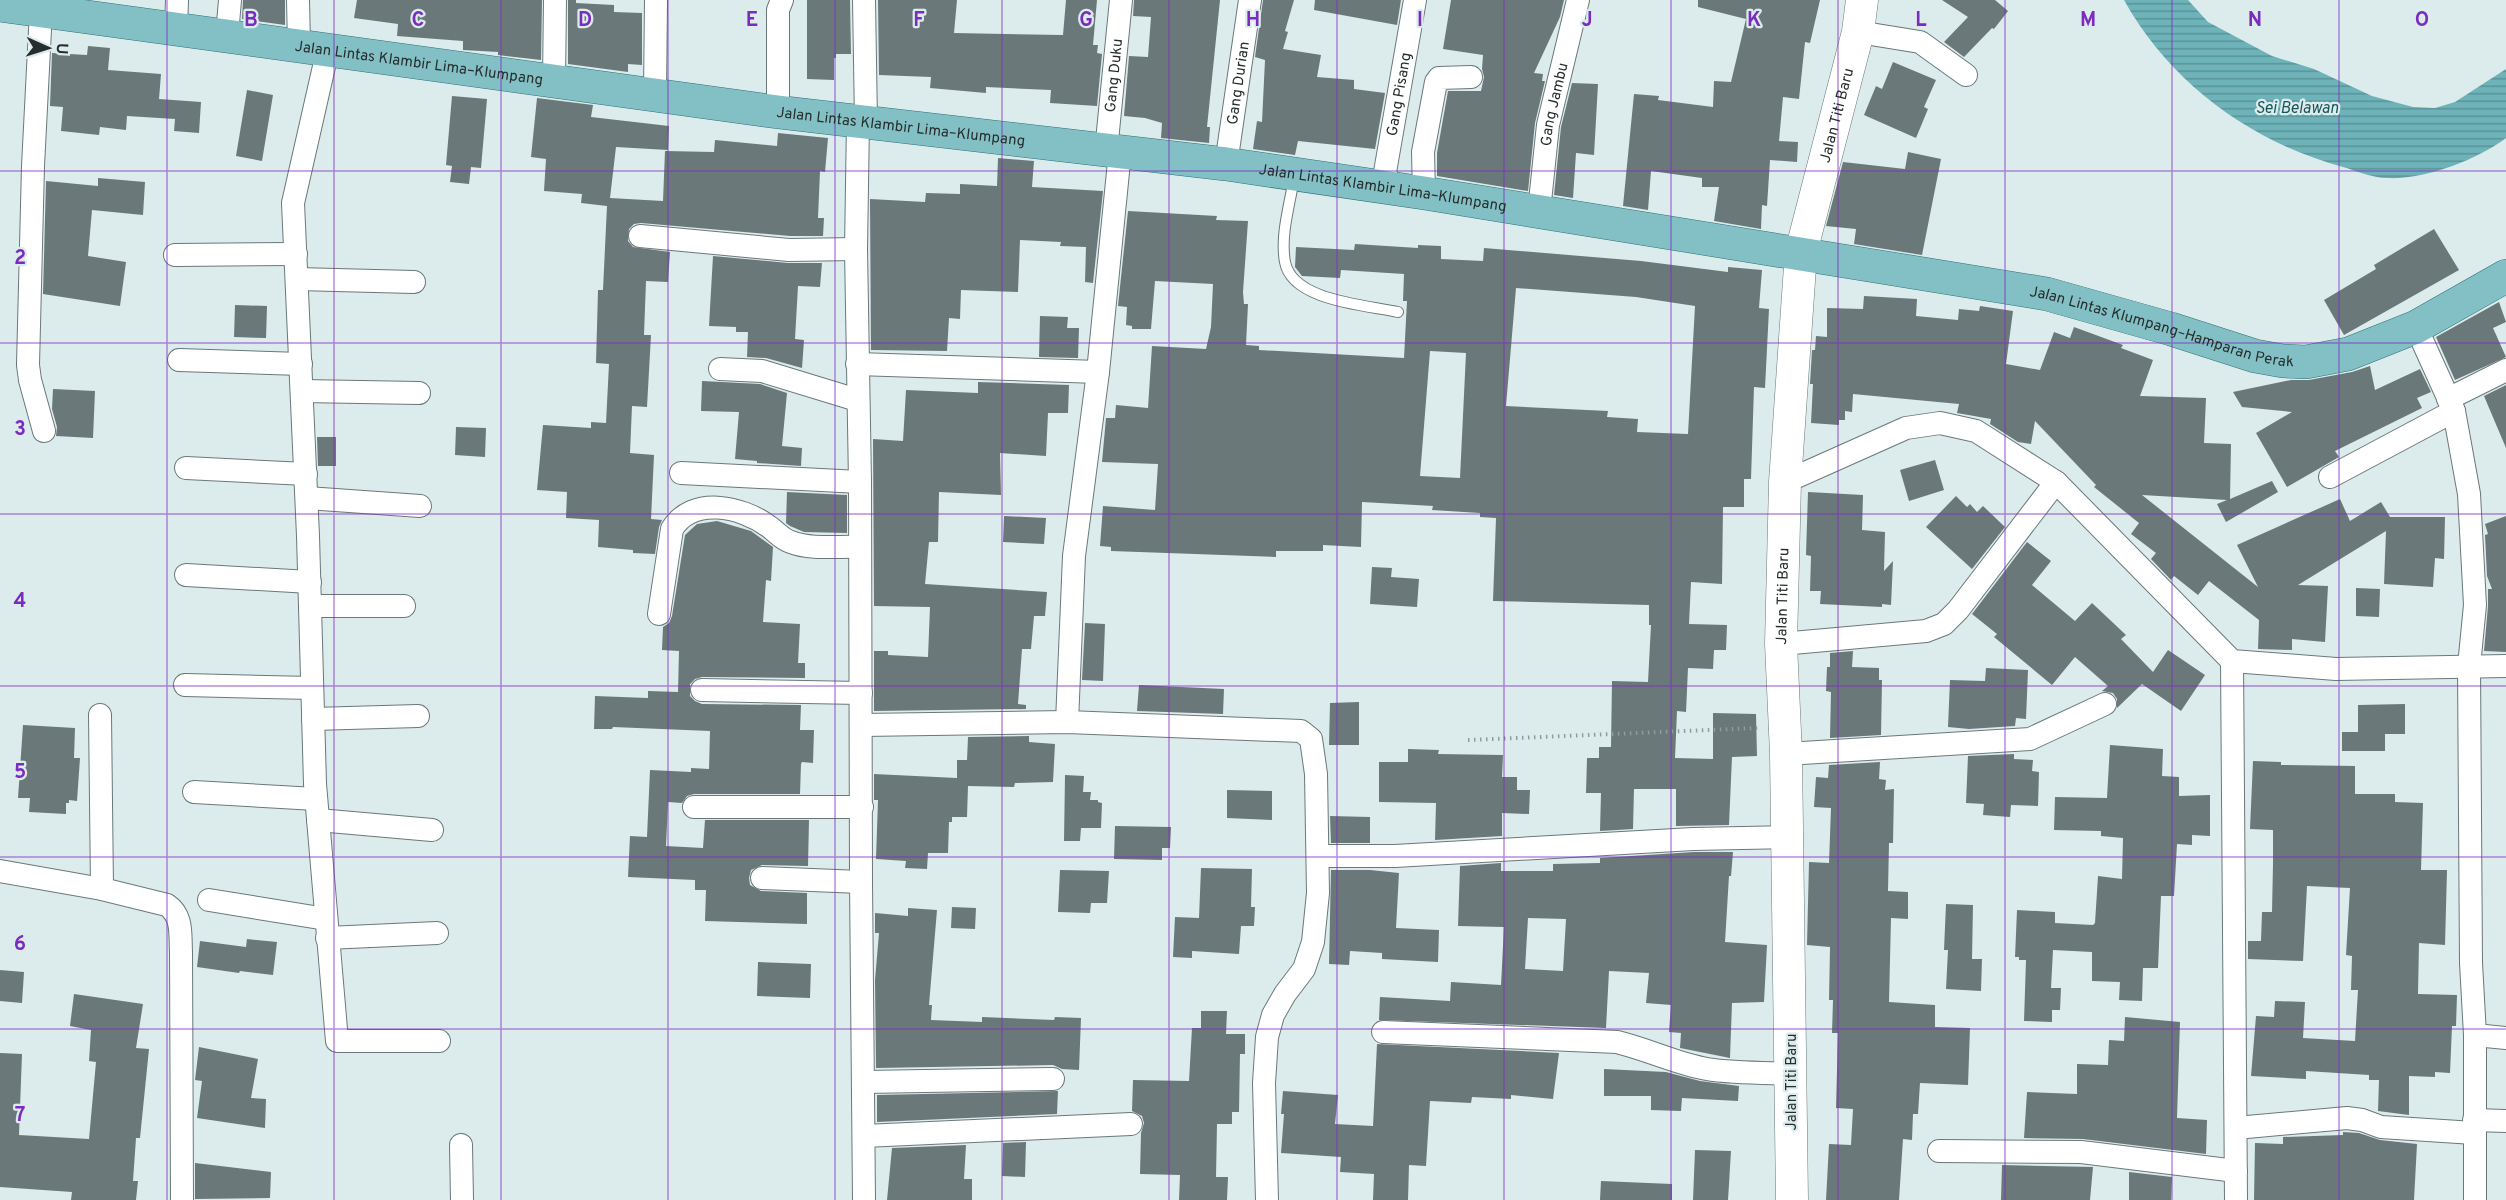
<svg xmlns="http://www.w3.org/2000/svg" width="2506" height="1200" font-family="Overpass,sans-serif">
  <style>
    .water { fill: url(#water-rules) }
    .building { fill: #6a7879; fill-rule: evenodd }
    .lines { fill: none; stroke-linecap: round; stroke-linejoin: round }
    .lane-casing { stroke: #6a787a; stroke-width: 12 }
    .street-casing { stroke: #6a787a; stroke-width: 24 }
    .secondary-casing { stroke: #6a787a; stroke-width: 33 }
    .primary-casing { stroke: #2d7177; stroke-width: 34 }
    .path { stroke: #909c9c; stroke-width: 4; stroke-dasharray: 1.5 4.5; stroke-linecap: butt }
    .lane { stroke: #fff; stroke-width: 10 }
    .street { stroke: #fff; stroke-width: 22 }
    .secondary { stroke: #fff; stroke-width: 32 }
    .primary { stroke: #83c0c5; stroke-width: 33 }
    .grid { fill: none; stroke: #7b2cbf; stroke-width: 1.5; stroke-opacity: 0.55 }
    .labels { text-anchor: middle; stroke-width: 4.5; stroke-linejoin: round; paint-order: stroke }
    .street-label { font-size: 15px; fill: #272d2d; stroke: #dceced }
    .water-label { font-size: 16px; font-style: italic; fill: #175459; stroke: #dceced }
    .grid-label { font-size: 20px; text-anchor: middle; font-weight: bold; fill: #7b2cbf; stroke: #dceced; stroke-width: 4.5; stroke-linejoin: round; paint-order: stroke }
  </style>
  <defs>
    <pattern id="water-rules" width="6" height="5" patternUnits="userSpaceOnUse" patternTransform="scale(1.5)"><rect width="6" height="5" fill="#6db3b9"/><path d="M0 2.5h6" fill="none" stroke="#5a9297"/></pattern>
  </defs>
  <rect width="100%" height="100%" fill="#dceced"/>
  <path class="water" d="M2124,0H2188L2208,22L2272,56L2314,69L2372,96L2413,107L2435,108L2455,102L2506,69V138C2477,160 2424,180 2387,178C2372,178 2357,171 2343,167C2251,142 2170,83 2124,0Z"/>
  <g class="building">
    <path d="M243,0H285V25L242,19Z"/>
    <path d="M357,0H542L541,60L498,55V52L463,50V41L397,36L398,24L354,18Z"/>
    <path d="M568,0H576V3L614,5V12L642,13V65L628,64V72L568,64Z"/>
    <path d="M807,0H850L851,54H836V58H834V80L807,79Z"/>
    <path d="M878,0H957L954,33L1063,35L1066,0H1097L1093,45H1098L1097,53L1102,54L1097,106L1050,103L1051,90L986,87V93L930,88L931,77L879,75Z"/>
    <path d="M1134,0H1220L1207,127H1210L1209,143L1161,138L1162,123L1145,118L1124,116L1129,56L1148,57L1151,17L1133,16Z"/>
    <path d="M1263,0H1294L1285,31L1288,32L1283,49L1321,55L1317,77L1354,80V89L1385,93L1375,149L1298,141L1295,155L1253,149L1257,121L1262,122L1265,60L1255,57Z"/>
    <path d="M1315,0H1401L1397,25L1314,10Z"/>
    <path d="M1451,0H1564L1560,17L1534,73L1543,74L1542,81H1545L1535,123L1528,191L1437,176V153L1448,91H1481L1484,77L1482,69L1483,55L1443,49Z"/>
    <path d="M1698,0H1820L1810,43L1805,42L1799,99L1783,97L1779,141L1798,142L1797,162L1770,160L1767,206L1762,205L1761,229L1714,221L1719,187H1702V178L1651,171L1648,210L1623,206L1634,94L1659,96L1658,100L1713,107L1714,81L1731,82L1746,19L1698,7Z"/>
    <path d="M1942,0H1995L2008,11L1994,29L1992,28L1964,57L1944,42L1968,17Z"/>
    <path d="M88,46L110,48L108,70L161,74L159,99L201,102L199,133L174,131L175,119L127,116L126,130L100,127L99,135L61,131L63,107L50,106L52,53L87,55Z"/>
    <path d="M1893,62L1936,80L1924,107L1928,109L1916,138L1864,115L1876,86L1882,89Z"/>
    <path d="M1572,83L1598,84L1594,155L1576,153L1573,198L1554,195L1561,127Z"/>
    <path d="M247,90L273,95L262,161L236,156Z"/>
    <path d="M452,96L487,99L481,168L471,167L469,184L450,182L452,166L446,165Z"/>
    <path d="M537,98L593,105L591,117L669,126L668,150L616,147L610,198L663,201L665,151L714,152L715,140L777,146L778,133L828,138L825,172L820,171L818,218H824L823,236H790L641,223L634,224L629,229L628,241L633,247L670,252L668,282L646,281L644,335H651L647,407L632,406L630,453L654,455L651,519L662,520L659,527L655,554L633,553V550L598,547L599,520L566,518L567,492L537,490L543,425L591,428V422L606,423L609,364L596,363L598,290H603L607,206L581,203L582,194L544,191L546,159L531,157Z"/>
    <path d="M1908,152L1941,159L1922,255L1854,244L1856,229L1826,226L1843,162L1905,169Z"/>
    <path d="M998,158L1034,161L1032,187L1103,191L1093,283L1085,282L1086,247L1060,246L1061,242L1020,240L1018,292L961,290L960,319L949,318L947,351L871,350L870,199L925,202L926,193L960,194V184L997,186Z"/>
    <path d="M98,178L145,182L143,215L92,210L88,256L126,262L120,306L43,294L46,181L98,186Z"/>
    <path d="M1128,211L1217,216L1216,220L1248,221L1243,292L1244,304H1248L1246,345L1259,346V350L1404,358L1407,301H1403L1404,274L1341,270L1340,278L1302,276L1295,267L1296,247L1354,250L1355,244L1418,248V245L1441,246V259L1483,261L1484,248L1641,261L1728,272V267L1762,270L1759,308L1769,309L1765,388L1754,387L1751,479H1744V507H1723L1722,584L1691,582L1689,624L1727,625L1726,650H1714L1713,669L1688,668L1686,712L1677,711L1675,758L1713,759V713L1756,714L1757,756L1732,757L1729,825L1676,826V789H1634L1633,829L1600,831L1601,793H1586L1587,758H1599V747H1611L1612,681L1648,682L1651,625H1649V605L1493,601L1496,518L1480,517V513L1432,510L1433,506L1362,502L1361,547L1323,545V551H1276V557L1111,551V547L1100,546L1103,506L1155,510L1158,464L1102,462L1106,418H1115L1116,405L1148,408L1152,346L1206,349L1211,327L1213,284L1155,281L1151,329H1132V326L1126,325L1127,307L1118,306ZM1516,288L1636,297L1695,306L1688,434L1637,432L1638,419L1607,417L1608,411L1506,406ZM1430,351L1466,353L1460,478L1420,476Z"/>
    <path d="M2434,229L2459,270L2344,335L2324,300L2376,269L2374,265Z"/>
    <path d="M713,256L788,263H822L820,287L798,286L795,339L804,340L802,368L766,358L747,357L748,332H736V327L709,326Z"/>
    <path d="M1864,296L1917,299L1916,316L1958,320L1959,309L1979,311L1980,306L2013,311L2006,364L2040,370L2054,332L2070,338L2074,327L2123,345L2121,348L2153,360L2140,396L2206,398L2204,443L2231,444L2230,499L2272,481L2278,492L2226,522L2217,504L2227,500L2142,495L2258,587L2237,545L2340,499L2350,521L2381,502L2390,517H2445L2444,559L2435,558L2433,587L2384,584L2386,531L2298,585L2328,586L2325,642L2292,639V650L2258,649L2259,620L2209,581L2198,595L2174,576L2171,580L2151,559L2156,553L2131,534L2139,523L2094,487L2096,485L2035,421L2031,444L2018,442L1990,424L1991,419L1957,413L1959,404L1853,394L1852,412L1845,411V420H1839V425L1811,423L1813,384H1810L1812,350H1815L1816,336L1827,337V308L1863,309Z"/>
    <path d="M2499,302L2506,322L2493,328L2506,357L2455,380L2436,337Z"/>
    <path d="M235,305L267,306L266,338L234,337Z"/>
    <path d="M1040,316L1068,317L1067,328H1079L1078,358L1039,357Z"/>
    <path d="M2370,366L2375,390L2420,369L2431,392L2417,398L2422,408L2335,451L2339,457L2287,487L2256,433L2292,412L2242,407L2233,392L2291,380H2309L2352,372Z"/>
    <path d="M702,381L760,384L787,393L782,446L802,448L801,466L757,463V461L735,459L739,412L701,411Z"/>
    <path d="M978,382L1069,385L1068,413H1048L1046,456L1000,453L1001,495L939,492L938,542H929L925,584L1047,592L1045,616H1034L1031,649H1022L1018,704L1026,705V709L874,711V651H888V655L928,657L930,607L874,606L873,439L903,441L906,390L978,393Z"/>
    <path d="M2506,385V448L2484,396Z"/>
    <path d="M53,389L95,391L93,438L56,436L57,427L52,409Z"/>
    <path d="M456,427L486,428L485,457L455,455Z"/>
    <path d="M317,437H336V466H318Z"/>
    <path d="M1935,460L1944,490L1909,501L1900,470Z"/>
    <path d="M787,492L847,495V533L804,532L790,526L786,523Z"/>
    <path d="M1808,492L1863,495L1862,530L1885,532L1884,571L1893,561L1891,605L1882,604V607L1820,604L1821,591H1810L1811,556L1806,555Z"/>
    <path d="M1956,496L1967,507L1970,504L1977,512L1983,506L2005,527L1972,569L1926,527Z"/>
    <path d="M1004,516L1046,518L1044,544L1003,542Z"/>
    <path d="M2506,516V652L2484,651L2488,606V589H2492L2487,576L2485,535L2488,534L2485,524Z"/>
    <path d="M717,521L751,531L773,547L771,581L766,580L763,622L800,624L798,663H805V678L702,677L695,679L690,684V696L695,701L702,704L801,705L800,730H814L813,763L802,762L801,764L800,794H694L687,796L682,803L668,802L666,846L703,848L705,820H809L808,866L762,865L751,870L749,878L750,885L761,891L807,893V924L705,921L706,890H695V880L628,877L630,836L647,837L650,770L691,772V768L709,769L710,731L613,727L612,729H594L595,696L648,698V691L678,692L679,651L662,650L663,627L669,623L672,616L685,535L697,524Z"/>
    <path d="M2027,542L2051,561L2032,585L2075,621L2092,603L2126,635L2121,639L2153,672L2168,650L2205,675L2181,711L2142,684L2117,708V699L2113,693L2102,691L2108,686L2075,657L2052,685L1994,637L1997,634L1972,614Z"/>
    <path d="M1372,567L1392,568L1391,577L1419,579L1417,607L1370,604Z"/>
    <path d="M2356,588L2380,589L2379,617L2356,616Z"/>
    <path d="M1085,623L1105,624L1103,681L1082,680Z"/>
    <path d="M1853,651L1852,667L1879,668V680H1882L1881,735L1830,738L1831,692L1826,691L1827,667H1830V653Z"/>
    <path d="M1986,668L2028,670L2026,719L2016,718L2015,726L1969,729L1948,727L1950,680L1985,681Z"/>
    <path d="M1139,685L1224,689L1223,714L1137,711Z"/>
    <path d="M1359,702V745H1329L1330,703Z"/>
    <path d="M2405,704V734H2385V751H2342V732H2358V705Z"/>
    <path d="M23,725L75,728L74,758H80L77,801L69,800V803H66V814L29,812L30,798H18Z"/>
    <path d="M1029,736V742L1055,744L1053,782L1015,783L1014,787L968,786L967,817H952V822H949L948,853H928L927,869L905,868L906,861L876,859L878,800H874V774L957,778V760H967L968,737Z"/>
    <path d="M2110,745L2163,749L2162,776L2179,777V796L2210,795V836L2192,835V845L2177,844L2174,896H2161L2158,968H2143L2142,1001L2119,1000L2120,982L2092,981V952L2053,950L2051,988H2061L2060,1010H2052V1022L2024,1021L2026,960H2019V957H2015L2017,910L2055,912V923L2093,925L2095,923L2098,876L2122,879L2123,838L2101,836V831L2054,830L2055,797L2107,798Z"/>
    <path d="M1408,749L1439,750L1438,754L1503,755L1502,777H1517V790H1530L1529,814L1502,813V836L1435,840L1436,803L1379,802V762H1408Z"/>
    <path d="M2014,754V759L2033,760L2032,771L2039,772L2038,806L2011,805L2010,817L1983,815L1984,804L1966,803L1968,756Z"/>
    <path d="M2253,761L2281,762V765L2355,766V794H2395V802L2423,803L2421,870H2447L2445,945L2419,943L2418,994L2457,995L2456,1026H2452L2450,1073L2435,1072V1077L2409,1076V1115L2378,1111L2379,1080H2369V1075L2306,1071V1079L2251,1076L2256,1016L2274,1017L2275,1001L2305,1002L2303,1038L2355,1041L2358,990H2351L2352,956L2346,955L2350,888L2307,886L2303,961L2248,959V941H2261L2262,912H2272L2273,864V830L2250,829Z"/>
    <path d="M1880,762L1879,779L1886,780L1885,790L1894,789L1893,843H1889L1888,891L1908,892V919L1891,918L1889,1002L1935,1005V1027L1970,1028L1968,1085L1920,1083L1918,1114H1913L1912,1140L1903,1139L1899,1200H1826L1829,1144L1851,1145L1853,1109L1836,1108L1838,1033H1832L1833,1000H1829L1830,947L1807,945L1809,862L1829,863L1831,808L1814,807L1816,777L1828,778L1829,765Z"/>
    <path d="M1065,775L1084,776L1083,792H1091L1090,800H1098V802L1102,803L1101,828H1081L1080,841H1064Z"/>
    <path d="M1227,790L1272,791V820L1227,818Z"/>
    <path d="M1330,816L1370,817V843H1331Z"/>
    <path d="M1115,826L1171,827L1170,848H1162V860L1114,859Z"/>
    <path d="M1694,852H1733L1731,876H1729L1725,942L1767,945L1764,1002L1732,1003L1730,1058L1680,1048L1681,1033L1669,1032L1671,1005L1646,1003L1649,973L1609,971L1606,1028L1379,1020L1380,997L1450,1001L1451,982L1501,985L1504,927L1458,926L1460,866L1501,863V871H1553V864L1600,863V858ZM1528,918L1566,919L1563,971L1525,969Z"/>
    <path d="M1201,868L1252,869L1251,907H1255L1254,926H1241L1239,954L1192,951V958L1173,957L1175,917L1199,918Z"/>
    <path d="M1060,870L1109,871L1107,903H1091L1090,913L1058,912Z"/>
    <path d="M1331,870H1370L1399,873L1396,928L1439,930L1438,962L1382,959V953L1350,951L1349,965L1329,964Z"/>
    <path d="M1946,904L1973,905L1972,959H1982L1981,991L1946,989L1948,950H1944Z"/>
    <path d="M952,907L976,908L975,929L951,928Z"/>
    <path d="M908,908L937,910L929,1005H932L931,1020L982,1022V1017L1054,1020L1055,1017L1081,1018L1079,1070L1062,1069L1053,1065L876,1068L875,980L879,933H875V913L908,916Z"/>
    <path d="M247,939L277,942L273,975L240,971L239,973L197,967L200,941L246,947Z"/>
    <path d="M758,962L811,964L810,998L757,996Z"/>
    <path d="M0,970L24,972L22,1003L0,1001Z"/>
    <path d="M74,994L143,1004L136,1048L149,1049L140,1138H136L133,1181H138L136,1200H71L72,1192L0,1187V1053L22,1054L19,1135L89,1139L96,1062L89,1061L91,1030L70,1026Z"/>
    <path d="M1201,1011H1227L1226,1034H1245V1054H1240L1239,1112H1232V1124H1217L1216,1177H1228L1227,1200H1179L1180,1175L1140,1174L1141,1133L1144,1123L1142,1116L1132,1111L1133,1080L1189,1081L1192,1028H1201Z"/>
    <path d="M2125,1017L2180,1022L2177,1118L2207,1120L2206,1154L2083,1139L2024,1138L2027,1092L2077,1094V1064L2108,1065L2109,1040L2124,1041Z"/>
    <path d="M1377,1044L1559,1053L1553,1099L1511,1095V1099L1472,1097L1471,1103L1430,1101L1426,1166L1409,1165L1408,1200H1373L1374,1174L1340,1172L1341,1157L1281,1153L1284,1114H1281L1283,1091L1338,1095L1335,1124L1373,1126Z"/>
    <path d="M199,1047L258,1059L251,1098L266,1099L265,1128L197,1118L202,1081L195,1080Z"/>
    <path d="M1604,1069L1666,1072L1700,1081L1739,1086L1738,1101L1682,1098L1681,1111L1651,1110V1096H1604Z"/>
    <path d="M1058,1091L1057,1114L877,1122V1095Z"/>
    <path d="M2343,1132L2359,1133L2380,1140L2417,1144L2414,1200H2254L2255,1143L2283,1144V1137L2343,1135Z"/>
    <path d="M1026,1142L1025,1177L1002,1176L1003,1143Z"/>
    <path d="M966,1145L964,1179H972V1200H887L892,1148Z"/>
    <path d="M1695,1150L1731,1151L1728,1200H1693Z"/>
    <path d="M195,1163L271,1172L270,1198L195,1199Z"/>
    <path d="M2002,1165L2093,1167L2090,1200H2001Z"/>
    <path d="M2129,1172L2172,1177L2171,1200H2129Z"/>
    <path d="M1601,1181L1672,1184V1200H1600Z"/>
  </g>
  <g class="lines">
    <g class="lane-casing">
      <path id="lane" d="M1294,178C1290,204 1280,235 1285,262C1292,301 1366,305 1398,312"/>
    </g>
    <g class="street-casing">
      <g id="street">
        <path d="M298,0L299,45"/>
        <path d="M864,0L866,122"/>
        <path d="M41,10L33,166L28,365L30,380L44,431"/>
        <path d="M176,29L177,0"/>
        <path d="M1858,32L1920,42L1966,75"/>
        <path d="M227,35L230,0"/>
        <path d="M328,49L293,203L308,536L315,784L337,1041H439"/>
        <path d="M554,80L555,0"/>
        <path d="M655,93L656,0"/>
        <path d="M778,112V10L782,0"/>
        <path d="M858,121L856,249L860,482L861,882L864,1200"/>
        <path id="s1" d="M1106,151L1121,0"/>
        <path id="s2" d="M1226,164L1250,0"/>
        <path id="s3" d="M1391,188L1385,172L1415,0"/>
        <path d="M1424,193L1423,152L1436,82L1439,78L1471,77"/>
        <path id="s4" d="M1539,211L1548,125L1578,0"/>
        <path d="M640,236L789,250L856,249"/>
        <path d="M175,255L296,254"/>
        <path d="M297,279L414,282"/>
        <path d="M2416,327L2454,411L2469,494L2475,605L2469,666L2471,963L2475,1035V1200"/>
        <path d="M179,360L301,364"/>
        <path d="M857,364L1098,372"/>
        <path d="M720,369L762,371L857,400"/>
        <path d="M302,391L419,393"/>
        <path d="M2448,399L2506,370"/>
        <path d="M186,468L306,474"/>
        <path d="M681,473L860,482"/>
        <path d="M2330,477L2454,411"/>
        <path d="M1785,482L1906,428L1940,423L1976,431L2056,482L2232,661L2336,669L2506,666"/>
        <path d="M307,498L420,506"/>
        <path d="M186,575L310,582"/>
        <path d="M310,606H404"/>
        <path d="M659,614L672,529C692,496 741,506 768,526C776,531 781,539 791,542C811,550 839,546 860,547"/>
        <path d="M1781,644L1926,631L1944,624L1958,610L2056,482"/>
        <path d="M2232,661L2236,1200"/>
        <path d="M185,685L312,688"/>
        <path d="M702,690L861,693"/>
        <path d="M100,715L102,889"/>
        <path d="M313,719L418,716"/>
        <path d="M1067,722L1074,556L1098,372L1120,152"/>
        <path d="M862,725L1067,722L1301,731L1311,739L1316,774L1318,893L1313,942L1304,969L1285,994L1273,1015L1267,1037L1264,1083L1267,1200"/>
        <path d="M1786,754L2030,739L2105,704"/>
        <path d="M194,792L316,799"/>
        <path d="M694,807H862"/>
        <path d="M318,820L432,830"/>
        <path d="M1318,856H1395L1693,839L1788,837"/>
        <path d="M0,871L102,889L167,905C183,916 180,934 181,952L182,1200"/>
        <path d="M762,878L861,882"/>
        <path d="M209,900L326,919"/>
        <path d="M327,938L437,933"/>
        <path d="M1383,1032L1617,1042C1646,1049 1673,1062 1702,1068C1729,1074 1764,1072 1792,1074"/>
        <path d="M2475,1035L2506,1038"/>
        <path d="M863,1082L1053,1079"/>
        <path d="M2474,1120L2506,1121"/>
        <path d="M2236,1128L2347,1118L2362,1120L2381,1127L2474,1133"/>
        <path d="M864,1136L1131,1124"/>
        <path d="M461,1145L462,1200"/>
        <path d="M1939,1151L2081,1152L2236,1171"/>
      </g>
    </g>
    <g class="secondary-casing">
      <g id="secondary">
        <path id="s5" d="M1792,1200L1786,754L1781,644L1785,482L1801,252L1858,32L1862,0"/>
      </g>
    </g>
    <g class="primary-casing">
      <g id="primary">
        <path id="s6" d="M0,5L778,112L1226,164L1424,193L2047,294L2171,329L2255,356L2283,361L2306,362L2348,354L2416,327L2506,276"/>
      </g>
    </g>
    <path class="path" d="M1468,740L1758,728"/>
    <use href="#lane" class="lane"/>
    <use href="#street" class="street"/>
    <use href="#secondary" class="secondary"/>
    <use href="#primary" class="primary"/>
  </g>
  <path class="grid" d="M167,0V1200M334,0V1200M501,0V1200M668,0V1200M835,0V1200M1002,0V1200M1169,0V1200M1337,0V1200M1504,0V1200M1671,0V1200M1838,0V1200M2005,0V1200M2172,0V1200M2339,0V1200M0,171H2506M0,343H2506M0,514H2506M0,686H2506M0,857H2506M0,1029H2506"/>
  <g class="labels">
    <g class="street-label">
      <text dy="5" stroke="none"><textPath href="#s6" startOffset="423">Jalan Lintas Klambir Lima–Klumpang</textPath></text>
      <text dy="5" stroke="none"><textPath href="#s1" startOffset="76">Gang Duku</textPath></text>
      <text dy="5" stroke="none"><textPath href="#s2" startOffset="82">Gang Durian</textPath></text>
      <text dy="5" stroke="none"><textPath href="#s3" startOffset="96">Gang Pisang</textPath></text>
      <text dy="5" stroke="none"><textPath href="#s4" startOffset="108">Gang Jambu</textPath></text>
      <text dy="5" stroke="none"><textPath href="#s5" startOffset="1090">Jalan Titi Baru</textPath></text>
      <text dy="5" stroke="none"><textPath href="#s6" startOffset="909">Jalan Lintas Klambir Lima–Klumpang</textPath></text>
      <text dy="5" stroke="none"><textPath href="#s6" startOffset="1395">Jalan Lintas Klambir Lima–Klumpang</textPath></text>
      <text dy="5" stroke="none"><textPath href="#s6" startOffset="2187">Jalan Lintas Klumpang–Hamparan Perak</textPath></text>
      <text dy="5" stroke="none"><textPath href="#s5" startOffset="604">Jalan Titi Baru</textPath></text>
      <text transform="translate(1791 1082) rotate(-90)" y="5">Jalan Titi Baru</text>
    </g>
    <g class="water-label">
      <text x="2297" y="113">Sei Belawan</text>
    </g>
  </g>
  <g class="grid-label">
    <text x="251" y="26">B</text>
    <text x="418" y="26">C</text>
    <text x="585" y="26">D</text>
    <text x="752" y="26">E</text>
    <text x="919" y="26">F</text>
    <text x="1086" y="26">G</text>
    <text x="1253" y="26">H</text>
    <text x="1420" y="26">I</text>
    <text x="1587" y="26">J</text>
    <text x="1754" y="26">K</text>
    <text x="1921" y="26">L</text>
    <text x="2088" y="26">M</text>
    <text x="2255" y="26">N</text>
    <text x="2422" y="26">O</text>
    <text x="20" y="264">2</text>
    <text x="20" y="435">3</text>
    <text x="20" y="607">4</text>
    <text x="20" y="778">5</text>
    <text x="20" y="950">6</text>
    <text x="20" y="1121">7</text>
  </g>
  <g transform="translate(48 48) rotate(93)" stroke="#dceced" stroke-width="4.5" paint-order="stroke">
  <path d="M0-4.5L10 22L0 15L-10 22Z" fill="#272d2d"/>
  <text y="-9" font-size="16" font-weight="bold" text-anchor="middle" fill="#272d2d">U</text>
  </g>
</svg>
